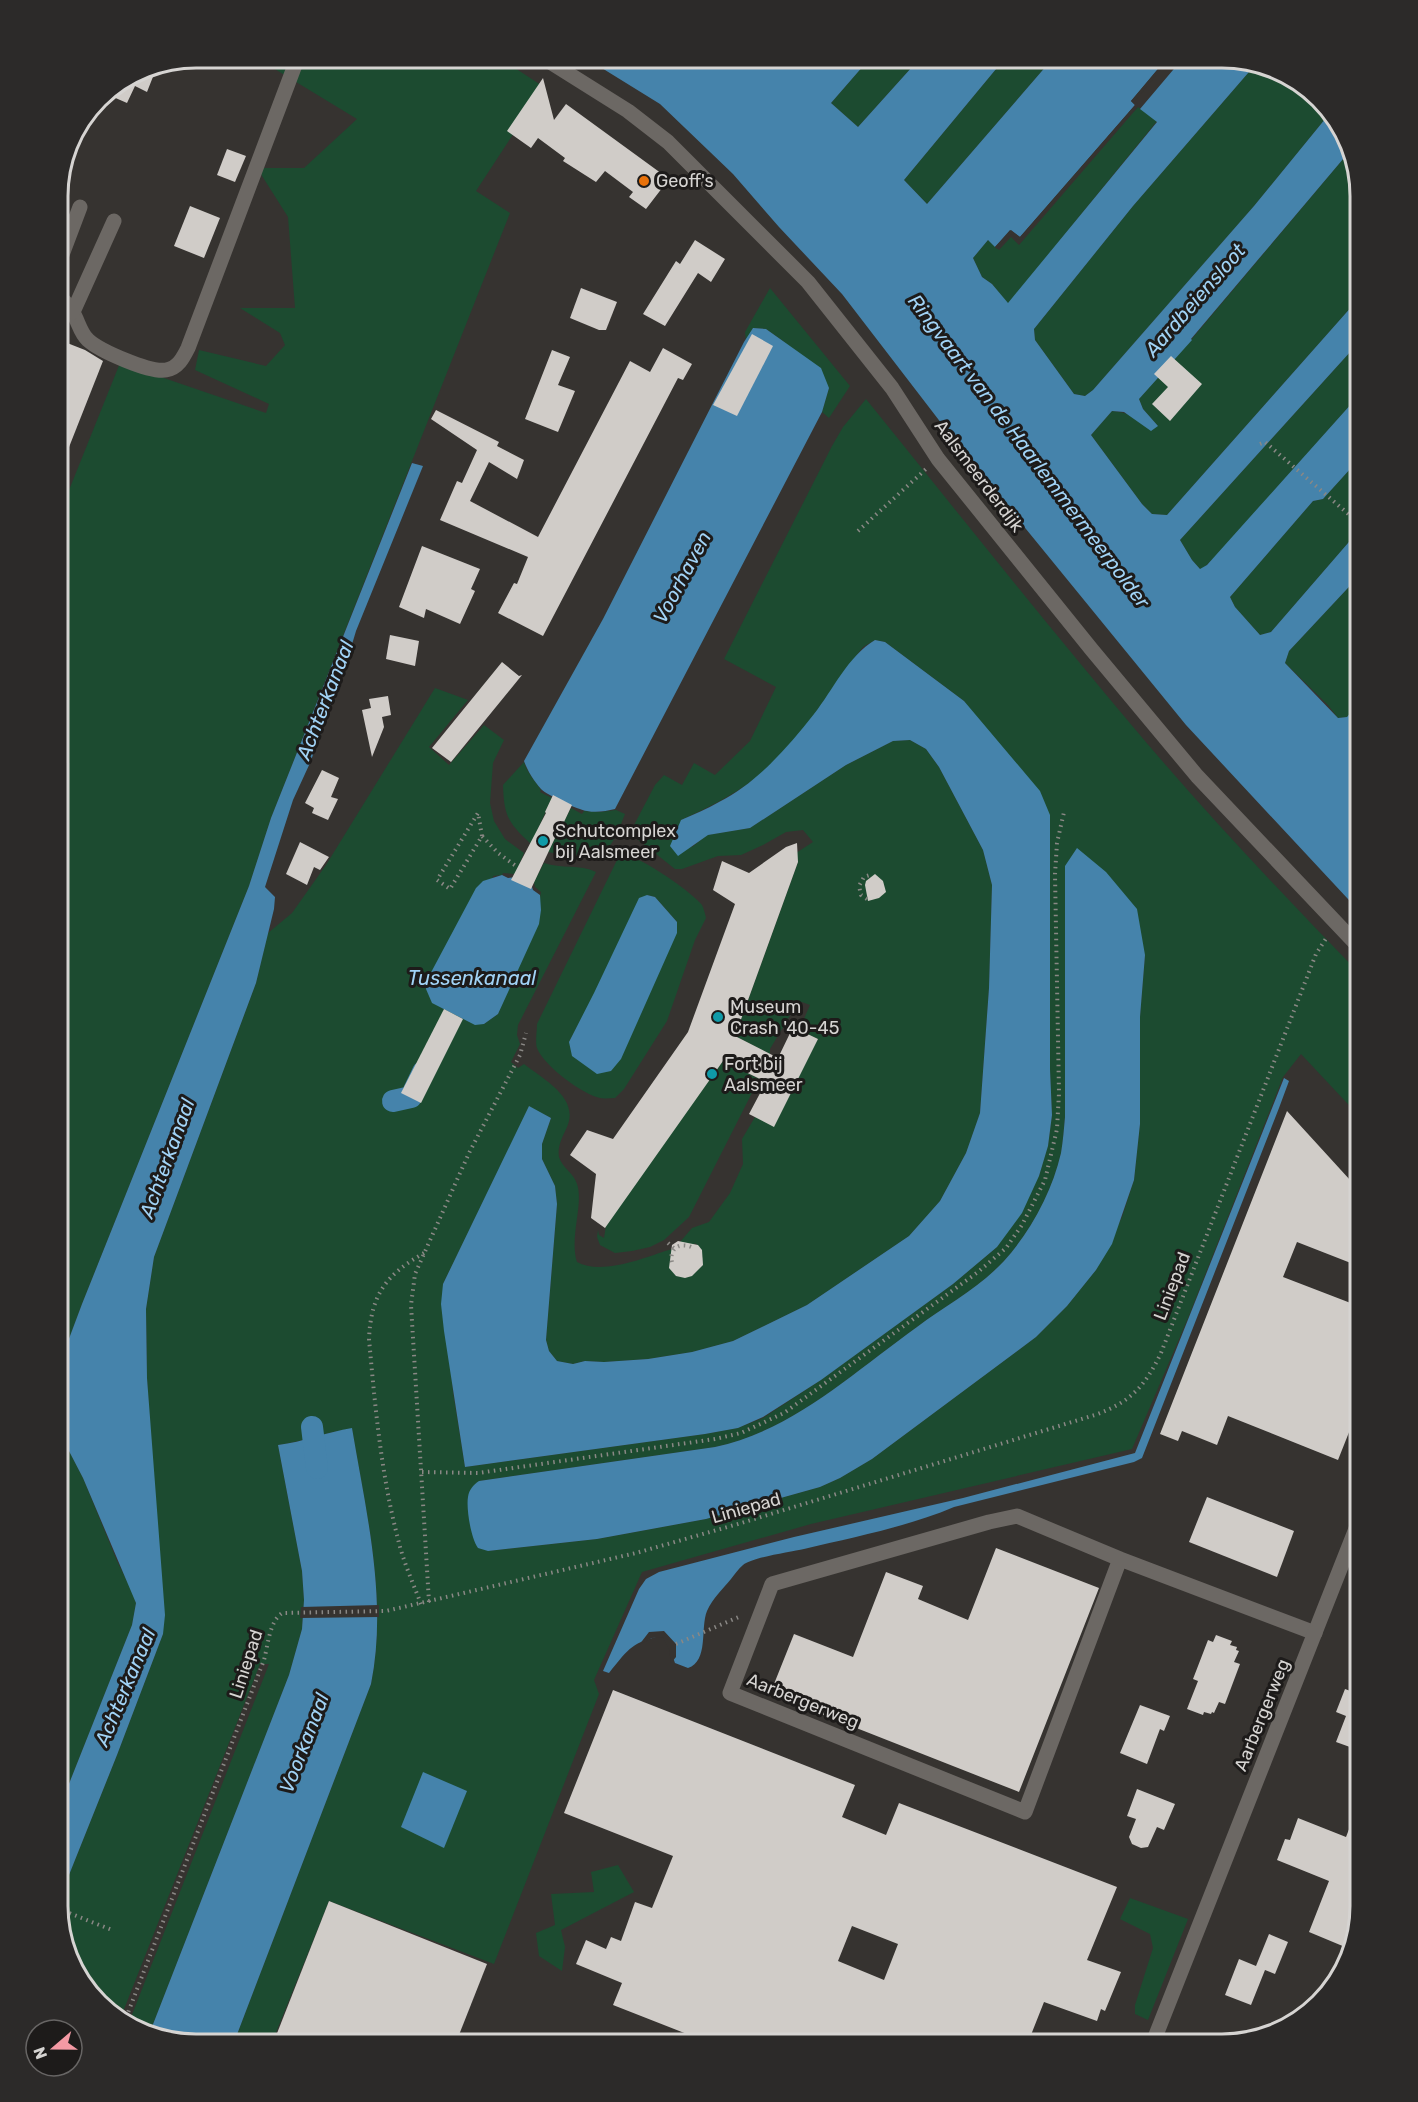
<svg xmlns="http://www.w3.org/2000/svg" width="1418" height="2102" font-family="Rubik,sans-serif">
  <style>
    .green { fill: #1c4b30; fill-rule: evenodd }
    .water { fill: #4583ab }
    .pier { fill: #363330 }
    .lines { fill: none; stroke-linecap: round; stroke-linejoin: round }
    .canal { stroke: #4583ab; stroke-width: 22 }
    .building { fill: #d0ccc8; fill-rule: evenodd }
    .path { stroke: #8a8885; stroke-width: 4; stroke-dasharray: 1.5 4.5; stroke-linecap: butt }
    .minor { stroke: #6c6864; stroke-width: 15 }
    .food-dot { fill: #e8710a; stroke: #1d1b1a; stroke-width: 2 }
    .culture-dot { fill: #0f9aa8; stroke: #1d1b1a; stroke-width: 2 }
    .labels { text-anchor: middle; stroke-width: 6; stroke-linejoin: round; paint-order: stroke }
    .poi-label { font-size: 18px; fill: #d6d4d2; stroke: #1d1b1a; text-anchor: start }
    .street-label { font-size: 18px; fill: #d6d4d2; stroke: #1d1b1a }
    .water-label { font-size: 20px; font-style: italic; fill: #a1d3f6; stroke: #1d1b1a }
    .rim { fill: none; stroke: #d6d4d2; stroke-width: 3 }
  </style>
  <rect width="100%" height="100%" fill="#363330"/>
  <g class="green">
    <path d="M255,57H498L544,87L476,191L510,213L271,818L249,886L82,1304L64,1352L57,1377V520L120,363L266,413L269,404L195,370L199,350L266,366L285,345L280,333L240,308H295L288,217L257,168H304L357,119Z"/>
    <path d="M871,57H921L858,127L831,103Z"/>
    <path d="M1006,57H1054L927,204L904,180Z"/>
    <path d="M1255,65L1299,80L1330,113L1254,206L1093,390L1085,396L1074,394L1035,340L1034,329L1133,206Z"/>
    <path d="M1138,107L1157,121L1008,304L992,284L982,277L973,258L988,240L999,250L1011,237L1019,245Z"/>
    <path d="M1349,152L1361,196V296L1167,515L1152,514L1142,504L1091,435L1112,411C1128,412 1142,421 1158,426L1143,409L1139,399L1191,340Z"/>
    <path d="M770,288L850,386L829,418L822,412L829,388L783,341L766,329L753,328L746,341L745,332Z"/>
    <path d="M1361,340V393L1214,558L1201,570L1192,560L1180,540Z"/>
    <path d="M866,399C959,514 1050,629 1145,741C1214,822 1287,899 1361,975V1118L1301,1054L1283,1077L1188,1318L1132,1449L811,1524L642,1572L594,1680L599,1694L494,1964L329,1901L273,2040L283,2045H233L371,1684C388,1600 366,1512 352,1429C327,1431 303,1442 278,1445L302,1571L304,1600L302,1629L289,1675L150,2032L128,2025L269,1664H260L119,2022L75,1975L57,1905L117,1755L163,1634L147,1378L146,1309L154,1257L256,983L268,933L292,913L326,865L435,688L468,700L429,747L449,765L484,725L504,740L493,763L490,803L494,821L505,839L524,853L515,874L503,873L502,875L493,876L484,1024L498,1014L541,910L539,902L541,892L535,887L534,882L544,863C561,869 580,864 596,872L518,1025L517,1035L520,1044L511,1062L518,1068L524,1064C543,1079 580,1098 567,1127C563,1136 557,1146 559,1157C562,1168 574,1173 577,1184C584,1204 569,1237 577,1262C600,1275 642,1259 665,1251C675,1248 686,1247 697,1245L695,1243L694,1245L680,1242L692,1228L709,1222L730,1193L743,1164L742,1139L755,1117L818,1039L799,1030L810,1005L802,1002L795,1007L770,1049V1054L735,1036L798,862L796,853L813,842L803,830L786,832L763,845L741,855L718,856L682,869H675L637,839L634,825L655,785L664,775L682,785L694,763L715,775L750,741L776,687L724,659L832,446L843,427ZM875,640L885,642L964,701L1050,816V1069L1052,1115L1048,1145L1039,1176L997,1247L953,1284L821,1380L763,1418L738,1428L705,1434L465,1467L453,1392L443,1284L529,1107L551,1118L542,1144V1159L555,1186L557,1204L546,1340L549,1351L557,1361L573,1364L585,1361L604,1362L648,1359L692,1352L733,1341L807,1305L909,1236L940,1201L966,1153L980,1113L989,988L992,885L983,850L939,767L926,749L910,740L893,741L846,765L750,828L707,835L692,847L681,820C707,808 732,796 754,779C799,745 829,690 863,647ZM1065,866L1145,955L1140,1017V1124L1134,1180L1122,1217L1096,1270L1067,1306L1036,1337L872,1459L840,1478L820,1487L706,1519L597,1539L488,1551L479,1481L715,1447C792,1431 854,1372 917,1327C945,1306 980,1287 1004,1261C1031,1231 1052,1192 1061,1153C1063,1141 1064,1128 1065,1117Z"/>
    <path d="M1361,457V528L1271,632L1260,635L1235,607L1230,597L1313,501L1323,499Z"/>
    <path d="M1361,574V700L1347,717L1338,718L1328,705L1285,663L1289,651Z"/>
    <path d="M524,762C527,773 535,780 541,790L540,792L552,798L531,844C508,823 504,816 503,785Z"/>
    <path d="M571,808L582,814L584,811L600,812L616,810L625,814C621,824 617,836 611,844C599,861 565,855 548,852Z"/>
    <path d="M627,855C646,861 688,889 702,905C704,909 705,914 706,918L695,940L667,1021L624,1089L615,1098C610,1098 604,1099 600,1098C582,1094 544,1066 537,1048C535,1042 537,1031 537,1024L617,860ZM647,895L655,897L677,922L569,1042Z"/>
    <path d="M723,1061L759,1079L689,1217L664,1240L650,1247L632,1251L615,1253L600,1245L597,1237L598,1230L599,1235L604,1238L607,1219Z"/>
    <path d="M57,1428L83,1478L117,1561L133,1593L136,1603L132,1625L57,1814Z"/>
    <path d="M618,1865L634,1892L561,1930L565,1947L562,1971L539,1956L536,1933L555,1925L551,1894L594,1892L591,1872Z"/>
    <path d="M1130,1898L1188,1919L1148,2020L1135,2014V2005L1153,1948L1150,1934L1120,1919Z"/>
  </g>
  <g class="water">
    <path d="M584,57H871L831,103L858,127L921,57H1006L904,180L927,204L1054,57H1168L1131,101L1135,105L1020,237L1010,230L995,247L988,240L973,258L982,277L992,284L1008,303L1157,122L1140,109L1184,57H1231L1255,65L1133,206L1034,329L1035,340L1074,394L1085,396L1093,390L1254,206L1330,113L1343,127L1349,152L1191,339L1192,340L1139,399L1143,409L1158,426L1151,431L1124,412L1112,411L1091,435L1142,504L1152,514L1167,515L1361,296V340L1180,540L1192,560L1200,569L1207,565L1361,393V457L1323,499L1313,501L1230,597L1235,607L1260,635L1271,632L1361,528V574L1289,651L1285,663L1338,718L1347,717L1361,700V913L1186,725L968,458L842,294L779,227L733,174L660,104Z"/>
    <path d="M753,328L766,329L821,368L829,388L822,412L615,809C606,811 597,813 587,811C578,810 547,795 541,789C534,781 527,770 524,761L603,619L744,342Z"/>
    <path d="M412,463L423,466L356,631L347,661L310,763L293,800L265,887L275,897L274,909L256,983L154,1257L146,1309L147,1378L165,1615L163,1634L117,1755L57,1905V1814L132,1625L136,1603L83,1478L57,1428V1377L64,1352L82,1304L249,886L271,818Z"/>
    <path d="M875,640L885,642L964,701L1040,791L1050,815V1069L1052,1115L1048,1146L1039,1176L1022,1213L997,1247L953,1284L821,1380L763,1417L738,1428L705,1434L465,1467L444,1331L441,1304L443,1284L529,1106L551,1118L542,1144V1159L555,1186L557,1204L546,1340L549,1351L557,1361L573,1364L585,1361L604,1362L648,1359L692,1352L733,1341L807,1305L909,1236L940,1201L966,1153L980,1113L989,988L992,885L983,850L939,767L926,749L910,740L893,741L846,765L750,828L708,835L678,856L670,846L681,820C694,814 707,809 719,802C758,782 787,748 814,714C833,690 848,656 875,640Z"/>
    <path d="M1077,848L1106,872L1137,909L1145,955L1140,1017V1124L1134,1180L1112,1244L1096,1270L1067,1306L1036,1337L872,1459L840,1478L820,1487L706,1519L597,1539L488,1551L478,1548C471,1539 466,1508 468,1497C469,1490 473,1485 479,1481L715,1447C792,1431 854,1372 917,1327C945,1306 980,1287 1004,1261C1031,1231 1052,1192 1061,1153C1063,1141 1064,1128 1065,1117V866Z"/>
    <path d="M502,875L508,878L516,877L531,884L533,890L540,895L541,910L539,924L498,1014L484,1024L475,1025L432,1003L426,989L427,980L476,888L483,881Z"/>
    <path d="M647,895L655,897L677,922V933L621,1059L611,1071L597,1074L572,1056L569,1042L594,993L639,898Z"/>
    <path d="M1284,1078L1289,1081L1279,1108L1142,1458L1134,1462L954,1507C907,1527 854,1537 804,1549C791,1552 753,1557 743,1565C738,1569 735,1574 731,1579C722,1590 713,1598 707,1611C700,1628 709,1661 688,1668L675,1663L665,1635C632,1642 630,1647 609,1673L603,1671L639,1589L646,1579L659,1572L794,1537L963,1498L1135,1453Z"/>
    <path d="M352,1428C366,1512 388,1600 371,1684L233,2045H187L150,2032L289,1675L302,1629L304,1600L302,1571L278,1445C303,1442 327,1432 352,1428Z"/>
    <path d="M423,1772L467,1791L444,1848L401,1827Z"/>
  </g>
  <g class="pier">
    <path d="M1168,57H1171L1135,101L1138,104L1137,107L1022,239L1018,240L1011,234L997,249L995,247L1011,230L1020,237L1135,105L1131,101Z"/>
    <path d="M379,1605V1617L300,1618L301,1607Z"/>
    <path d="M664,1631L676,1644V1657L671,1663L669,1649L663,1637L652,1638L639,1645L649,1632Z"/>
  </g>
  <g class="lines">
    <g class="canal">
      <path d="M393,1101L411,1097L423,1072"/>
      <path d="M312,1427L317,1468"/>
    </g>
  </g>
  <g class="building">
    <path d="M158,64L147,92L135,86L127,103L104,93L143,67Z"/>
    <path d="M543,78L554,120L566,104L669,179L646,209L629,197L633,192L605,171L596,182L563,161L565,158L538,138L531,148L507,131Z"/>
    <path d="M227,149L246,156L235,182L217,175Z"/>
    <path d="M190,206L220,218L204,258L174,246Z"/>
    <path d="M695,240L725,259L711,282L698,273L665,326L643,314L676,261L680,264Z"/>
    <path d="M581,288L617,302L606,330H599L570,318Z"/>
    <path d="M752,334L773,346L737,416L713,405Z"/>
    <path d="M57,339L85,350L103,361L58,475Z"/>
    <path d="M663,348L692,364L683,380L678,378L543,636L498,613L514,583L517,584L528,557L440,520L457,481L462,483L477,450L431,419L436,410L499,442L497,446L524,460L517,479L489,462L470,501L538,537L630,361L650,372Z"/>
    <path d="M552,350L570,357L558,385L575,391L558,432L525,419Z"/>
    <path d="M1171,356L1202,384L1170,421L1152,404L1168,387L1154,374Z"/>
    <path d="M422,546L480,569L471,589L475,591L460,624L426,609L424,618L399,607Z"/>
    <path d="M390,635L419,641L415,666L386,659Z"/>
    <path d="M502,662L519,676L522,675L451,762L432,748Z"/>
    <path d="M388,696L391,715L382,717L384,727L372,757L362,710L371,708L369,699Z"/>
    <path d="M322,770L339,778L331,797L338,799L328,820L312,813L314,808L305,803Z"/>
    <path d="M553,795L572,805L564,822L563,821L531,889L511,880L546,813L545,812Z"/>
    <path d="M300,842L329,857L320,870L314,867L307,885L286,874Z"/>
    <path d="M797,843L798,862L735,1036L778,1058L793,1027L818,1039L774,1127L749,1114L766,1082L723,1061L605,1228L591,1218L596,1174L570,1155L587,1130L613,1139L688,1032L735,904L713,890L722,861L749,873L786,847Z"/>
    <path d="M875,874L883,881L886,892L879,898L868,901L865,885L866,881Z"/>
    <path d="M444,1009L463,1019L421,1103L401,1093Z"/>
    <path d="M1287,1111L1361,1192V1267L1297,1242L1283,1277L1361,1307V1402L1338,1460L1228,1416L1217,1445L1182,1431L1178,1441L1160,1434Z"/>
    <path d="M678,1241L698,1245L702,1250L703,1265L692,1276L685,1278L676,1276L669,1268L672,1245Z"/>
    <path d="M1207,1497L1294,1531L1277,1577L1189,1542Z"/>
    <path d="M996,1548L1099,1588L1019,1792L770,1694L794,1634L853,1657L886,1572L923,1586L918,1599L968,1620Z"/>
    <path d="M1216,1635L1232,1641L1230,1645L1237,1647L1236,1650L1239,1651L1234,1662L1240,1664L1225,1704L1219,1702L1214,1713L1212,1712L1211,1714L1204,1712L1203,1715L1187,1709L1198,1681L1193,1679L1208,1640L1213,1642Z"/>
    <path d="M1360,1682H1361V1751L1336,1742L1346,1716L1336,1712L1345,1689L1356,1693Z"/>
    <path d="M613,1690L855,1785L842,1817L886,1835L899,1803L1117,1887L1087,1960L1121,1972L1105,2011L1101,2009L1097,2021L1044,2002L1027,2045H715L613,2005L622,1983L576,1964L586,1940L606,1949L611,1937L621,1941L635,1902L652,1908L673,1856L564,1813ZM852,1926L898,1944L884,1980L838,1961Z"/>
    <path d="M1140,1705L1170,1716L1164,1731L1160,1729L1147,1764L1120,1753Z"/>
    <path d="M1137,1789L1175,1804L1164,1830L1157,1827L1148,1847L1141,1848L1132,1844L1129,1837L1136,1819L1127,1816Z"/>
    <path d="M1360,1801L1361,1907L1345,1947L1309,1932L1329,1881L1277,1860L1285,1839L1290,1840L1298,1818L1346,1837Z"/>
    <path d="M329,1901L487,1964L455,2045H283L274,2041Z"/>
    <path d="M1269,1934L1288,1942L1275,1974L1265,1970L1251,2005L1225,1995L1239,1959L1256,1966Z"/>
  </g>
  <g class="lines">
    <g class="path">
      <path d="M1260,444L1265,442L1361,525"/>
      <path d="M858,531L926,469"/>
      <path d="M482,836L478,813L437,880L450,889L482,836L498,853L516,866"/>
      <path d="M867,899L861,895L859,886L864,877L870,875"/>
      <path d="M668,1243L677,1251"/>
      <path d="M672,1262C669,1249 679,1242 691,1247"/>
      <path d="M422,1472L478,1473L715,1439L741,1433L784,1413L978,1272L1006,1248L1022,1225L1045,1180L1057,1129L1059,1093L1055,874L1057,843L1064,812"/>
      <path d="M429,1602L411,1305L415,1274L469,1153L520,1055L526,1033"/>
      <path d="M421,1604C413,1583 403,1561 398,1539C381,1474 375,1405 369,1339C371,1294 386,1275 424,1253"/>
      <path d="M676,1644L741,1616"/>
      <path d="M64,1911L112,1930"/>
      <path d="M124,2023L264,1660C268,1646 269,1622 282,1613L386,1611L636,1553L738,1524L1095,1415C1131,1402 1145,1386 1161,1353L1316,954L1327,937"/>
    </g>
    <g class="minor">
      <path d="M542,57L628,111L668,142L808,282L892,388L938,459L1092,650L1197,776L1361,949"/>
      <path d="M57,268L80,207"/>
      <path d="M57,293C62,299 68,305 72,311C78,320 80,333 88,340C100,351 150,373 166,370C178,368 183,358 188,348L298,57"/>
      <path d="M73,312L114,221"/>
      <path d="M1120,1559L1017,1516L989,1522L772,1584L730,1693L1025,1812L1120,1559L1315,1633"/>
      <path d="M1152,2045L1361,1516"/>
    </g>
  </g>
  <circle class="food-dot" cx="644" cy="181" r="6"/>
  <g class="culture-dot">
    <circle cx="543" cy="841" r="6"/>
    <circle cx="718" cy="1017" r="6"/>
    <circle cx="712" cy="1074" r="6"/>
  </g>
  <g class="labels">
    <g class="poi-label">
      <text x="656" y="187">Geoff's</text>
      <text x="555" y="837">Schutcomplex<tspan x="555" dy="21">bij Aalsmeer</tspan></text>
      <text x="730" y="1013">Museum<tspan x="730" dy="21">Crash '40-45</tspan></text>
      <text x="724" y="1070">Fort bij<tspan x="724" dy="21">Aalsmeer</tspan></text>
    </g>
    <g class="street-label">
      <text transform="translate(979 476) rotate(53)" y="6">Aalsmeerderdijk</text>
      <text transform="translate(1172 1286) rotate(-69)" y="6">Liniepad</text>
      <text transform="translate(746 1508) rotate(-16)" y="6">Liniepad</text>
      <text transform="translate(246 1664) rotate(-72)" y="6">Liniepad</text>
      <text transform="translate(803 1701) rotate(22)" y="6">Aarbergerweg</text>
      <text transform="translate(1262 1715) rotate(-68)" y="6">Aarbergerweg</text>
    </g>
    <g class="water-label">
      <text transform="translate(1195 300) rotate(-49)" y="7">Aardbeiensloot</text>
      <text transform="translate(1029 451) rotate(53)" y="7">Ringvaart van de Haarlemmermeerpolder</text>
      <text transform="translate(682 577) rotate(-62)" y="7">Voorhaven</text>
      <text transform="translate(325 700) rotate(-69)" y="7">Achterkanaal</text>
      <text x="472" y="985">Tussenkanaal</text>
      <text transform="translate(167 1158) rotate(-70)" y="7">Achterkanaal</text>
      <text transform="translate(125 1687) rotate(-67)" y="7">Achterkanaal</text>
      <text transform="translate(304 1743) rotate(-69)" y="7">Voorkanaal</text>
    </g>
  </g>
  <path d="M0 0H1418V2102H0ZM196 68H1222A128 128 0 0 1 1350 196V1906A128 128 0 0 1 1222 2034H196A128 128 0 0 1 68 1906V196A128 128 0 0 1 196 68Z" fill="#2c2a29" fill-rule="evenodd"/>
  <path class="rim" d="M196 68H1222A128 128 0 0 1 1350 196V1906A128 128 0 0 1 1222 2034H196A128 128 0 0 1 68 1906V196A128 128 0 0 1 196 68Z"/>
  <g transform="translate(54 2048) rotate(250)"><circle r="28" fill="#1d1b1a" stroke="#676564" stroke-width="1.5"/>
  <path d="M0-4.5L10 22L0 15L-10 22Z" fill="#f49aa4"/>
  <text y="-9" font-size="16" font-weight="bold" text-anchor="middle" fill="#d6d4d2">N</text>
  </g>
</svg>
